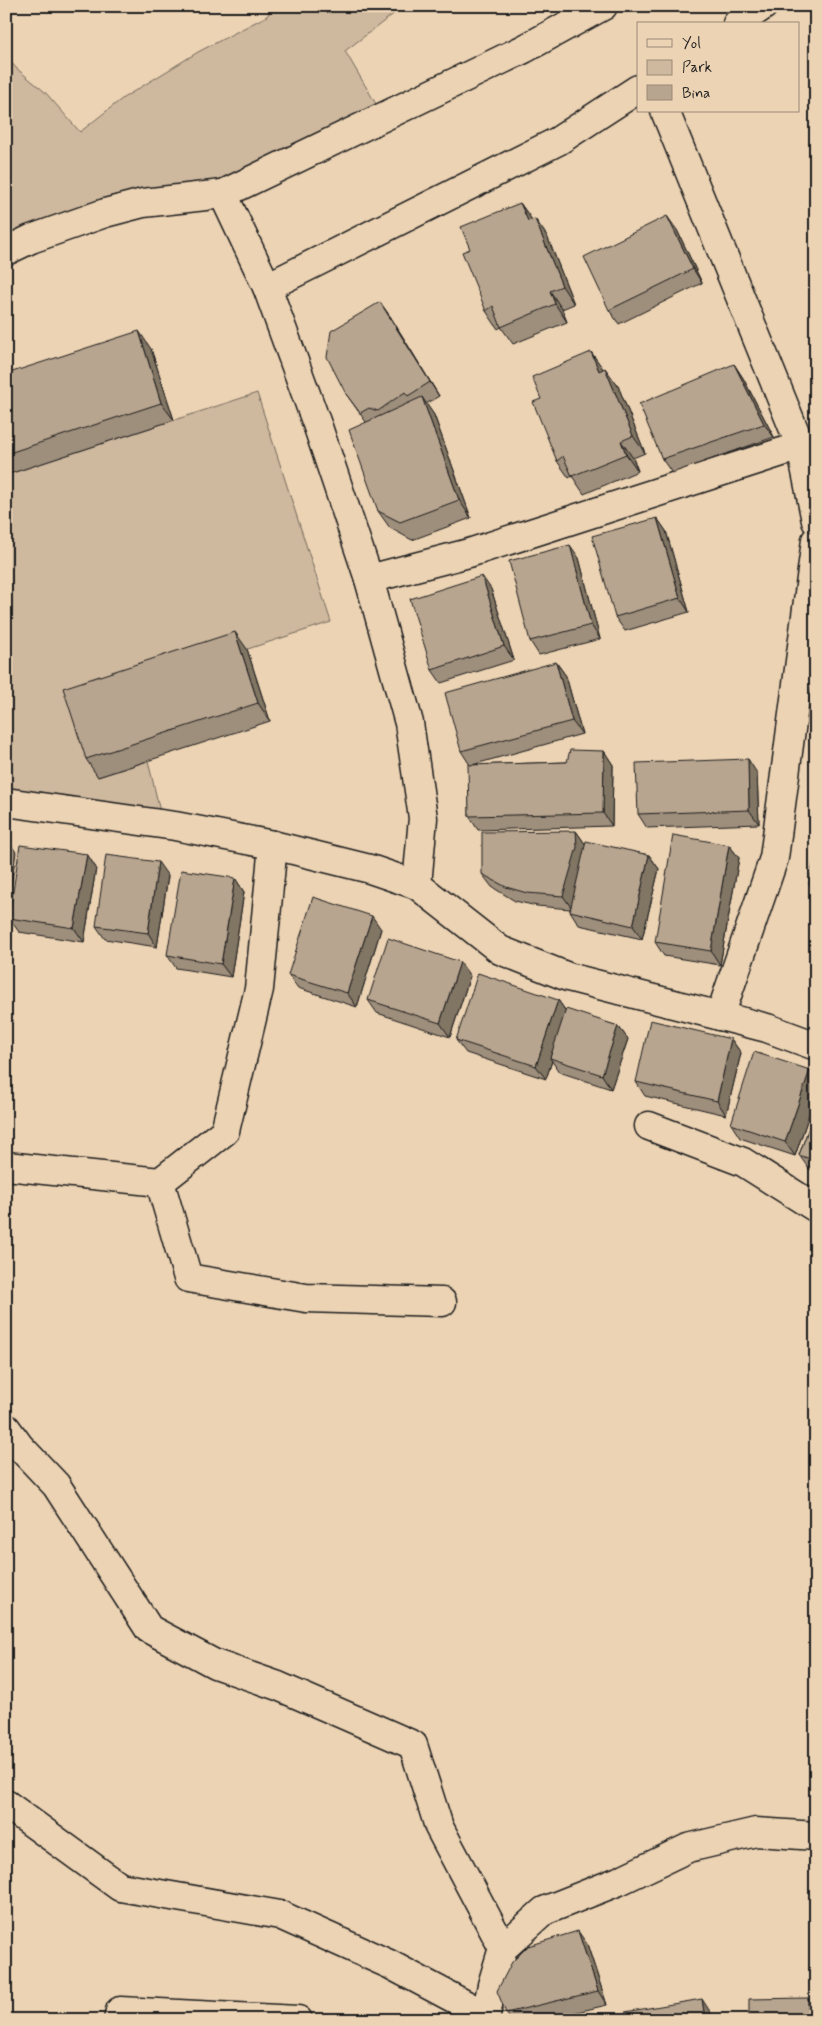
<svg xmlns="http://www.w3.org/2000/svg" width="822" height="2026" font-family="Mynerve,sans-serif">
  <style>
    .green { fill: #ceb89e; stroke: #756a5d }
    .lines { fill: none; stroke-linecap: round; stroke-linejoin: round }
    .minor-casing { stroke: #1c1c1c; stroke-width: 31 }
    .major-casing { stroke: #1c1c1c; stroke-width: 31 }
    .minor { stroke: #ecd3b4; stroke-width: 28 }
    .major { stroke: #ecd3b4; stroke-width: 28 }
    .wall { fill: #9e8e7b; stroke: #1c1c1c }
    .shaded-wall { fill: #817464; stroke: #1c1c1c }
    .building { fill: #b8a58f; stroke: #1c1c1c }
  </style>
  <rect width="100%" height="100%" fill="#ecd3b4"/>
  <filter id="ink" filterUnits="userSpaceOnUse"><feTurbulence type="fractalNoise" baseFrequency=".02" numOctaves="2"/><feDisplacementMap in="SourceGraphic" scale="10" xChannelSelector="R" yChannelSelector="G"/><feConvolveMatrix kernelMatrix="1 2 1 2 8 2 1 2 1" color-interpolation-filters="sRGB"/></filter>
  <g filter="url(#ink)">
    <g class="green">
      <path d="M273,6H404L345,51L383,116L223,194L6,251V56L16,68L45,92L80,132L123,98L198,52L267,16Z"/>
      <path d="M257,393L331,622L75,705L98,777L148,761L163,824L6,802V475Z"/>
    </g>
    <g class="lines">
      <g class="minor-casing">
        <g id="minor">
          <path d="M737,24L763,6"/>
          <path d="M665,111L801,447L816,521"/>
          <path d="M223,194L267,287L318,427L369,579L409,723L423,818L417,885"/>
          <path d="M6,251L31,239L105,213L143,203L223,194L524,49L603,6"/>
          <path d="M267,287L558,141L638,89"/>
          <path d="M369,579L469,553L816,441"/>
          <path d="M720,1016L774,858L816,540"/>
          <path d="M649,1126L743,1162L816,1208"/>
          <path d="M6,1166L160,1182L225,1131L259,989L273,845"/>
          <path d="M160,1182L188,1278L306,1298L442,1302"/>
          <path d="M6,1428L20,1447L56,1485L149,1629L215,1664L278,1686L413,1745L439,1827L503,1948"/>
          <path d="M6,1804L120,1887L280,1915L389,1964L485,2015"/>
          <path d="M118,2020L120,2011L298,2020"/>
          <path d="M485,2020L492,1985L503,1948L544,1911L619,1881L688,1848L756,1832L816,1836"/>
        </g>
      </g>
      <g class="major-casing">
        <path id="major" d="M6,802L175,826L273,845L370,869L417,885L500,950L568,977L767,1028L816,1046"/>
      </g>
      <use href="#minor" class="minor"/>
      <use href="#major" class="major"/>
    </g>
    <g class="wall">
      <path d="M520,203L532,220L535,219L547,236L574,304L562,309L567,322L513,344L501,327L498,329L486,311L470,249Z"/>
      <path d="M677,230L702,283L619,324L609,310Z"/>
      <path d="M390,316L439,396L426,404L434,415L471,518L412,540L390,528L378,511L366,422L346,394Z"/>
      <path d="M151,349L174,420L6,475V374Z"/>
      <path d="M591,352L603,369L618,386L645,453L633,458L638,471L584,494L572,476L569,478L557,461L541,399Z"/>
      <path d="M734,364L743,378L774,437L672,473L662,459Z"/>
      <path d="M657,518L666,531L689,612L625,631L615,617Z"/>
      <path d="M579,558L600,639L539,655L530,641Z"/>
      <path d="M491,589L514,660L441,683L432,670Z"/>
      <path d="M247,649L270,721L98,777L86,759Z"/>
      <path d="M556,662L566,676L582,734L472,765L567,762L604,751L613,765L612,826L478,830L469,816L470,765L461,751Z"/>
      <path d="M757,773L759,824L647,828L638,814Z"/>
      <path d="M576,831L585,844L649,855L659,869L642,939L579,925L570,911V909L537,906L515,901L492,887L482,874Z"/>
      <path d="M729,845L739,858L720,965L664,956L655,942Z"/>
      <path d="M816,850V893L809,884Z"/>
      <path d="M87,854L96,868L84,942L19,932L9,918Z"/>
      <path d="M168,876L157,947L105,939L96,926Z"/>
      <path d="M235,878L244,892L231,977L176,968L167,955Z"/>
      <path d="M381,929L357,1007L298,988L288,975Z"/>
      <path d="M470,976L450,1037L377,1013L368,1000Z"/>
      <path d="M558,1000L565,1010L618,1026L628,1039L611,1089L559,1072L552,1061L546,1079L466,1053L456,1040Z"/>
      <path d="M731,1039L741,1053L726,1115L645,1096L636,1082Z"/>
      <path d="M810,1070L816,1079V1094L795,1156L740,1138L731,1124Z"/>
      <path d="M816,1108V1171L809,1169L799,1155Z"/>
      <path d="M587,1944L607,2005L543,2020H511L506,2013Z"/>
    </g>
    <g class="shaded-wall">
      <path d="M520,203L532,220L528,221Z"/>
      <path d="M667,216L677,230L702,283L693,269Z"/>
      <path d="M535,219L547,236L574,304L562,286Z"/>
      <path d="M550,291L562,309L567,322L555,304Z"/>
      <path d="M380,302L390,316L439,396L430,382Z"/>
      <path d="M139,331L151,349L174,420L161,403Z"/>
      <path d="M591,352L604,370L599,371Z"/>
      <path d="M734,364L743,378L774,437L764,424Z"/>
      <path d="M605,368L618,386L645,453L633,436Z"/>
      <path d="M422,397L434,415L471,518L459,500Z"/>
      <path d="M621,441L633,458L638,471L626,454Z"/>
      <path d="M657,518L666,531L689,612L680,598Z"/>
      <path d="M570,545L579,558L600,639L591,625Z"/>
      <path d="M482,576L491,589L514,660L504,646Z"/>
      <path d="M235,632L247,649L270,721L258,703Z"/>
      <path d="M556,662L566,676L582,734L572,721Z"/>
      <path d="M604,751L613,765L612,826L603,813Z"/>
      <path d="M748,759L757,773L759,824L749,810Z"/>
      <path d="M576,831L586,845L573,910L563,896Z"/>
      <path d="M6,838L16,852L6,925Z"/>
      <path d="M729,845L739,858L720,965L711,951Z"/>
      <path d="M87,854L96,868L84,942L74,928Z"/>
      <path d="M649,855L659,869L642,939L633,926Z"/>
      <path d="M158,862L168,876L157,947L148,933Z"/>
      <path d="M235,878L244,892L231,977L221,964Z"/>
      <path d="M372,916L381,929L357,1007L347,993Z"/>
      <path d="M460,962L470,976L450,1037L440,1023Z"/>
      <path d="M558,1000L567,1013L550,1058L552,1061L546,1079L536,1066Z"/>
      <path d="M618,1026L628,1039L611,1089L602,1075Z"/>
      <path d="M731,1039L741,1053L726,1115L717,1101Z"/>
      <path d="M810,1070L816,1079V1094L795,1156L785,1142Z"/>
      <path d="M578,1931L587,1944L607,2005L598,1991Z"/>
      <path d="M808,1998L816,2010V2020H808Z"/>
      <path d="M702,1999L711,2013L712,2020H705Z"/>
    </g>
    <g class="building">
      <path d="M520,203L528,221L535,219L562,286L550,291L555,304L501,327L493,306L486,311L462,252L470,249L461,227Z"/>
      <path d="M667,216L693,269L609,310L584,257Z"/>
      <path d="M380,302L430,382L408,396L405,392L378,411L369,408L360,413L346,394L327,357L331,331Z"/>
      <path d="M139,331L161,403L6,454V374Z"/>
      <path d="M591,352L599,371L605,368L633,436L621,441L626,454L572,476L563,456L557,461L533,402L541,399L532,377Z"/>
      <path d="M734,364L764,424L662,459L639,404Z"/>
      <path d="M422,397L459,500L400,522L378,511L349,430Z"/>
      <path d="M657,518L680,598L615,617L592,536Z"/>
      <path d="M570,545L591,625L530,641L509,561Z"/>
      <path d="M482,576L504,646L432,670L410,599Z"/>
      <path d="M235,632L258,703L86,759L63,688Z"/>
      <path d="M556,662L572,721L461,751L445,693Z"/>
      <path d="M570,750L604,751L603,813L469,816L468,765L567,762Z"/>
      <path d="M748,759L749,810L638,814L636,763Z"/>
      <path d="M576,831L577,847L563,896L527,893L506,887L482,874V832Z"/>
      <path d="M673,835L729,845L711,951L655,942Z"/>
      <path d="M586,841L649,855L633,926L570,911Z"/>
      <path d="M20,845L87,854L74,928L9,918Z"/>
      <path d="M816,850V885L809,884Z"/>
      <path d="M106,855L158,862L148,933L96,926Z"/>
      <path d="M181,870L235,878L221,964L167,955Z"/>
      <path d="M313,897L372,916L347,993L288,975Z"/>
      <path d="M388,938L460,962L440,1023L368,1000Z"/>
      <path d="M478,973L558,1000L536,1066L456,1040Z"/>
      <path d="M566,1009L618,1026L602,1075L550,1058Z"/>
      <path d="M650,1020L731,1039L717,1101L636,1082Z"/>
      <path d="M754,1052L810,1070L785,1142L731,1124Z"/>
      <path d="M816,1108V1161L799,1155Z"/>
      <path d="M578,1931L598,1991L506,2013L497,1991L512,1962L528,1946Z"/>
      <path d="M808,1998V2020H749V1999Z"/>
      <path d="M702,1999L705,2020H626L625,2012Z"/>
      <path d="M584,2015L585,2020H568Z"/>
    </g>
  </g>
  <rect width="822" height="2026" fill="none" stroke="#ecd3b4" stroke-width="25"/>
  <rect x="12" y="12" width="797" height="2001" fill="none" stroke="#1c1c1c" stroke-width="2" filter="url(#ink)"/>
  <rect x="637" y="22" width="162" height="90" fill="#ecd3b4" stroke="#998a77"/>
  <rect x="647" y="39" width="25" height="8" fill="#ecd3b4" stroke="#998a77"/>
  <text x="682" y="48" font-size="15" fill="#1c1c1c">Yol</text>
  <rect x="647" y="60" width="25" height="15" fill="#ceb89e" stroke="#998a77"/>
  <text x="682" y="72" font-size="15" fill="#1c1c1c">Park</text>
  <rect x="647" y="85" width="25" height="15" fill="#b8a58f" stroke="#998a77"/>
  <text x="682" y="98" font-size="15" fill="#1c1c1c">Bina</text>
</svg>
